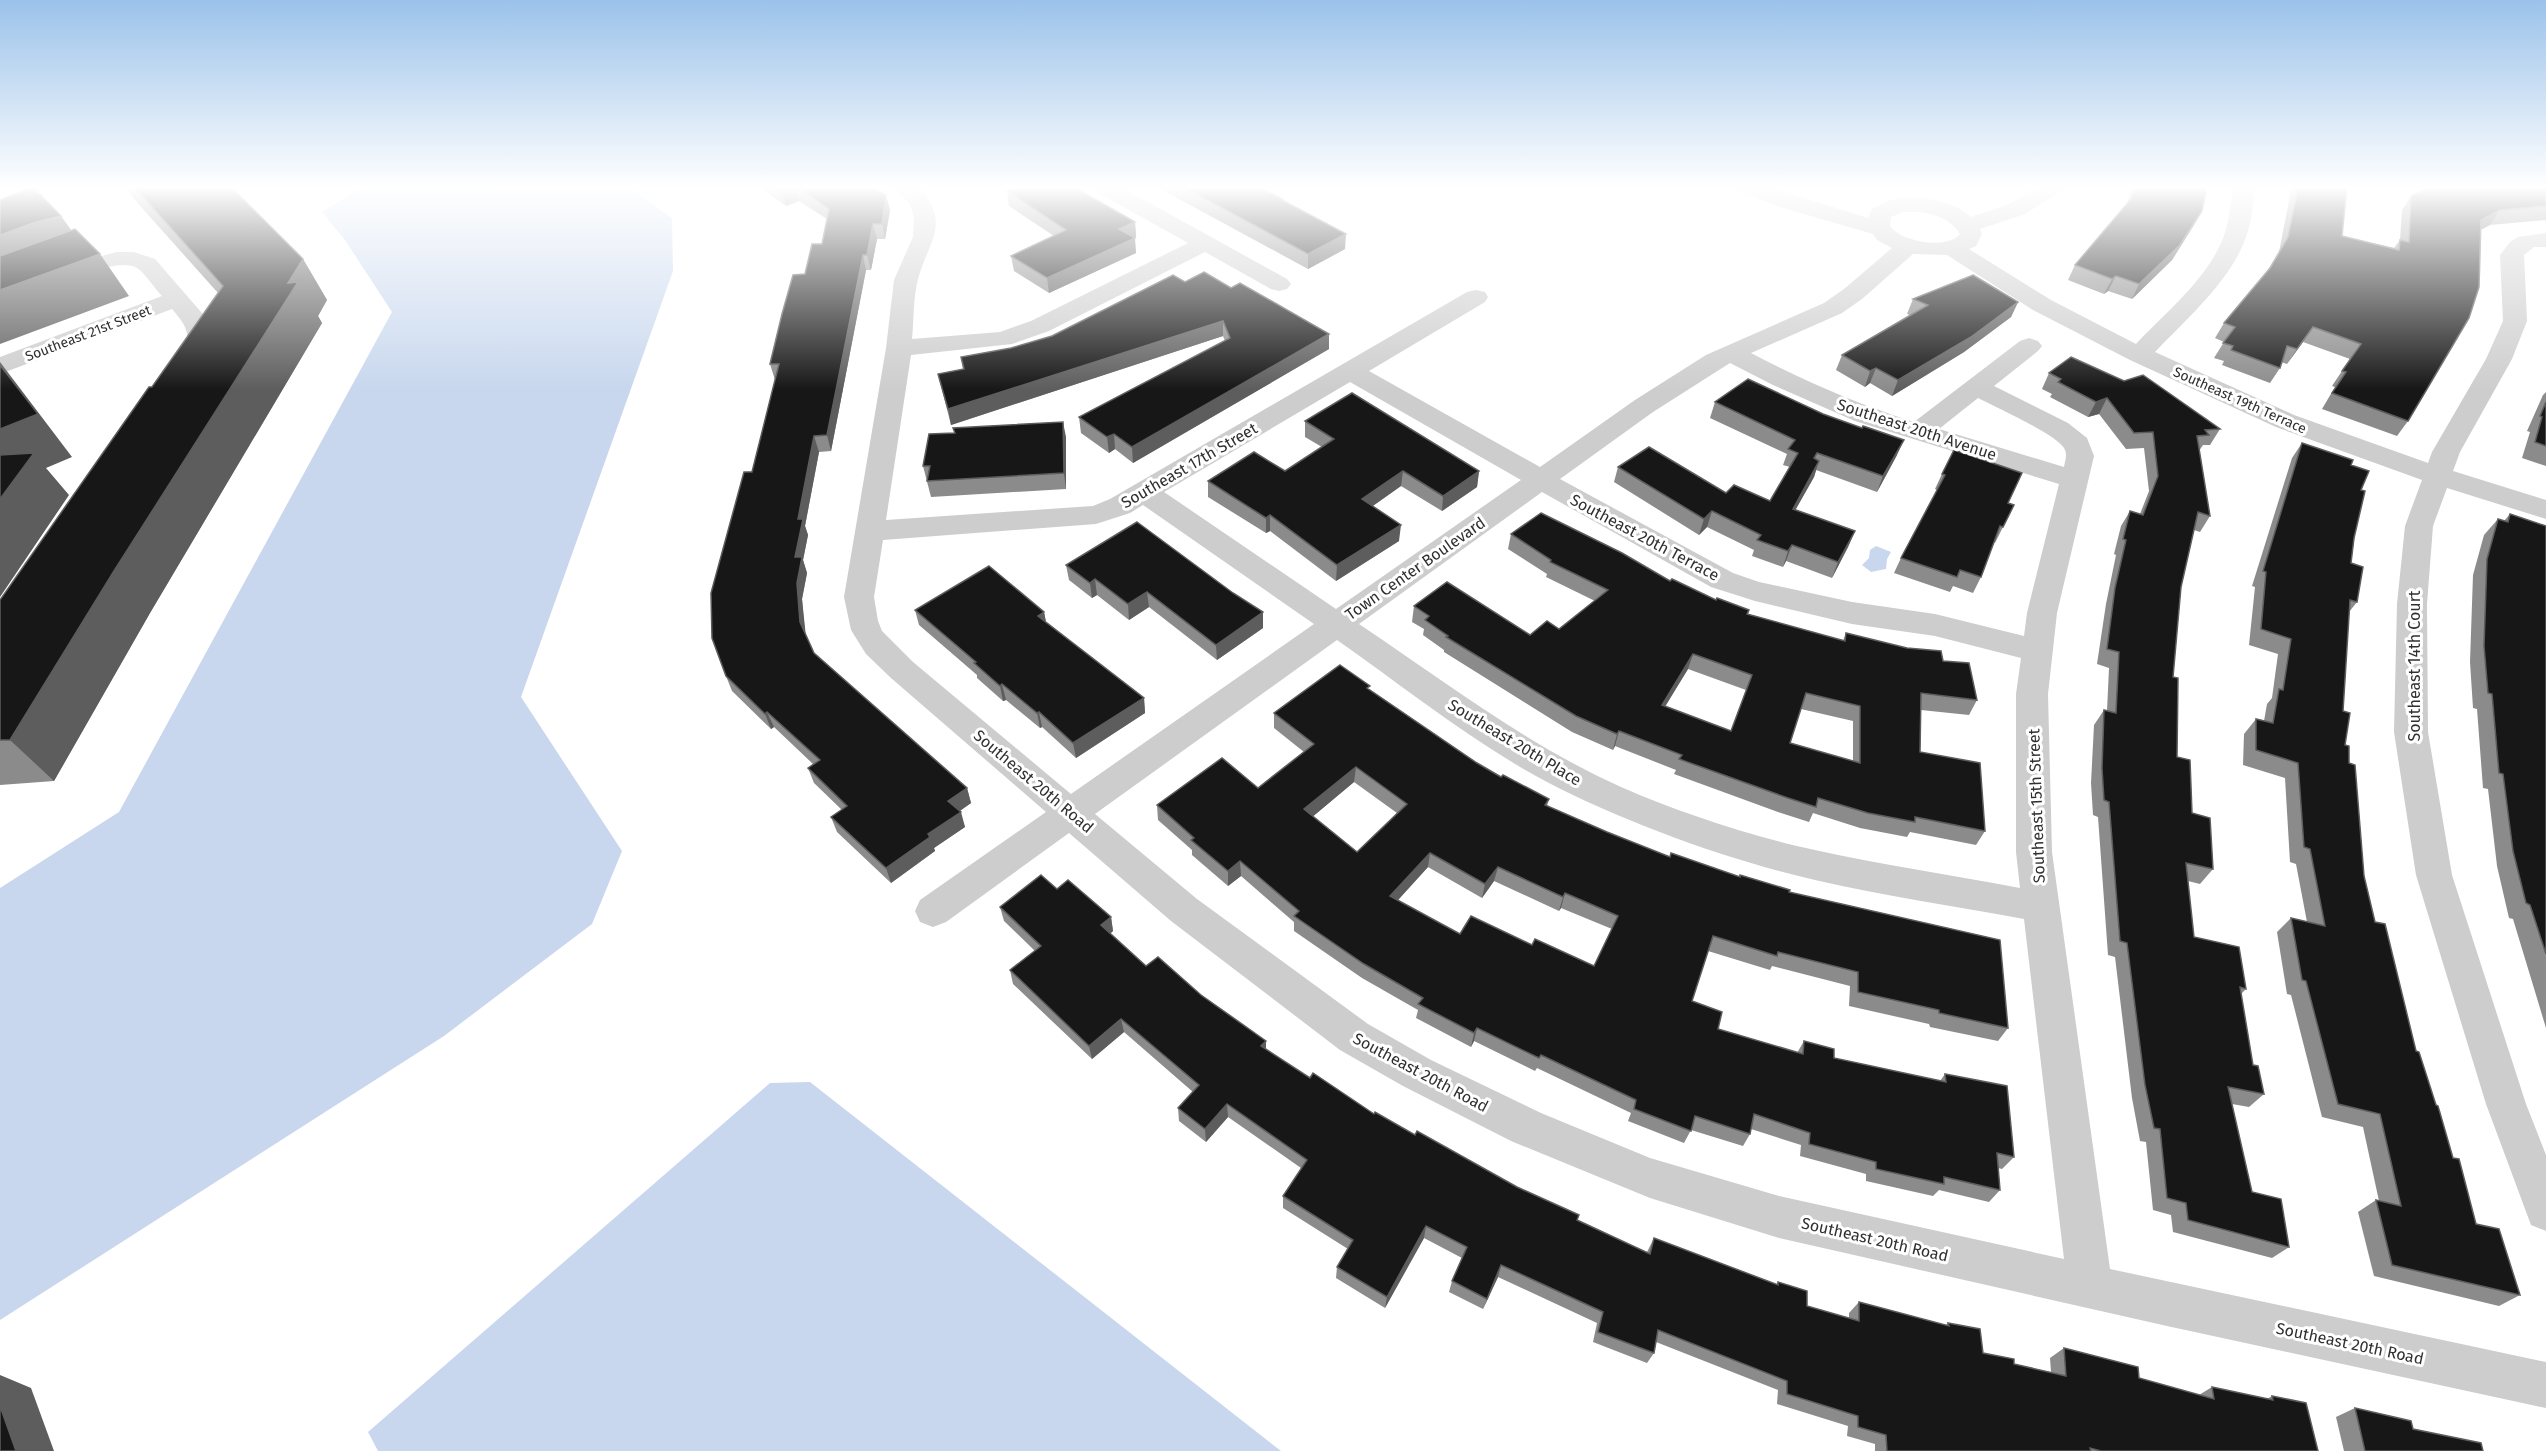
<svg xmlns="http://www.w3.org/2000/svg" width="2546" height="1451" font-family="'Fira Sans',sans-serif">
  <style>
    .water { fill: #c8d7ee }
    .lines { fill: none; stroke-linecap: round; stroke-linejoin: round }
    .street { fill: #cdcdcd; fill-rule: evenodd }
    .wall { fill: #8b8b8b; fill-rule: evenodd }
    .shaded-wall { fill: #5d5d5d }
    .building { fill: #171717; stroke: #5d5d5d; stroke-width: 1.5; fill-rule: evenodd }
    .labels { text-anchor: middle; stroke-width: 6; stroke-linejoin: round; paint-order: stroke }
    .far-street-label { font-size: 14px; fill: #303030; stroke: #fff }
    .street-label { font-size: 16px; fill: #303030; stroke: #fff }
  </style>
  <rect width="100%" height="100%" fill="#fff"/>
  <g class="water">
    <path d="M362,187H628L672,218L673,271L521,697L622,851L592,924L444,1036L0,1320V888L119,812L392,312L345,240L322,212Z"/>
    <path d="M1876,546L1891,552L1887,559L1886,569L1871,572L1862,565L1869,558L1870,550Z"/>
    <path d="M810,1082L1281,1451H378L368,1432L770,1083Z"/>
  </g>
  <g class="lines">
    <g class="street">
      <path d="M893,187H917C953,221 928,242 918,279C913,298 914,320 912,339L1000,332L1031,321L1188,243L1097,192L1094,187H1121L1287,279L1291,284L1287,289L1279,291L1271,289L1205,252L1049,331L1012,344L911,355L886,520L1093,506L1110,499L1467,292L1476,290L1485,292L1488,297L1485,302L1369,371L1540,467L1635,400L1706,355L1824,303L1844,289L1892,248L1877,240L1873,234L1780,207L1741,192L1738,187H1769L1868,218L1872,209C1880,205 1889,200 1898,198C1921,195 1954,201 1971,217L2009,204L2037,187H2063L2060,192L2025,214L1980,229L1982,234L1976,246L1969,249L2051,300L2136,344C2165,313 2205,281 2222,241C2229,224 2230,205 2233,187H2255C2253,204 2252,221 2246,237C2230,282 2187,318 2155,352L2294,415L2428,463L2432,452L2486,359L2503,321L2500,255L2510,242L2518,237L2546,233V247H2534L2524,255L2527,321L2512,359L2460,452L2453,471L2546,500V519L2447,488L2433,526L2427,604L2428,732L2452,875L2526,1104L2546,1155V1231L2531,1225L2486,1104L2416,875L2394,732L2397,604L2405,526L2422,480L2276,427L2130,360L2033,310L1947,255L1913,254L1862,299L1842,313L1751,353C1804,381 1857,404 1914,422L2020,341L2029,338L2038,341L2042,346L2038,351L1994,386L2068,423L2087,438L2094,456L2057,613L2048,694L2052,852L2110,1269L2546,1362V1408L2167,1326L1779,1238L1650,1198L1511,1141L1403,1086L1340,1050L1171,921L1069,833L946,922L933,927L920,922L915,911L920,900L1046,812L891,678L866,654L851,630L844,597L886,348L894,280L913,237L914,218L910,204ZM1903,212C1924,211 1947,214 1960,234C1947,250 1901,242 1890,226L1891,217ZM1730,363L1773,385L1855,421L2059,484L2027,613L2024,636L1935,614L1852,602L1759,582L1733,573L1560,479L1653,412ZM1350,382L1521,480L1336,609L1164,492ZM1978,398C1995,407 2056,434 2064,448C2068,454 2065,461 2064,467L1939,429ZM1542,492L1711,587L1755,601L1852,624L1935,636L2021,658L2016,694V852L2020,888C1952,875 1883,865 1815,850C1753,837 1678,812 1621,787C1527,745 1444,681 1359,624ZM1143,505L1314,624L1071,794L913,662L882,631L878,621L874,597L883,540L1096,524L1130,513ZM1337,640C1404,687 1475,744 1547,782C1626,823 1728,860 1815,880C1884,896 1955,906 2024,919L2064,1259L1779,1196L1650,1158L1541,1113L1431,1060L1368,1024L1197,899L1095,814Z"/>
      <path d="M117,252H134L155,259L208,320C219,336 210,353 200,367L191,370L182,367L178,362C191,336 191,331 172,309L0,374V357L162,296C154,288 146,274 137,268C111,253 29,300 0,307V291L66,265Z"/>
    </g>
  </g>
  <g class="wall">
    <path d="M126,187H231L303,259L327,300L318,316L322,323L150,613L54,781L0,785V600L152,387L218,293L134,199Z"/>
    <path d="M760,187H873L890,210L885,239H877L871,270H866L831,451L819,452L805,526L808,535L803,560L807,573L802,599L805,634L814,653L967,788L971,803L959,811L965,827L934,848L935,851L891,883L837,832L831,817L842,810L814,783L808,768L813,764L774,727L771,729L732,691L726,676L752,472L775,380L770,364L805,274L822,244L827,219L799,201L786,206Z"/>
    <path d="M1157,187H1259L1284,201L1345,249L1308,269Z"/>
    <path d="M2132,187H2207L2202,211L2194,225L2172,260L2132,299L2108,291L2104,294L2068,280L2075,265L2127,205Z"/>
    <path d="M2290,187H2347L2342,236L2394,248L2400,240L2402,210L2411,196L2546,187V221L2545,220L2490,225L2481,229L2408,421L2397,436L2322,409L2335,387L2332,386L2350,359L2303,342L2287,364L2281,362L2280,368L2270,383L2222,365L2224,361L2214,358L2224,342L2215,338L2224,323L2268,270L2279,252L2289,201Z"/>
    <path d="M1007,191L1135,222L1136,237L1134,238L1136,253L1049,293L1014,271L1011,256L1054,236L1009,206Z"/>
    <path d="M1185,282L1329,349L1133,463L1115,449L1109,453L1081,433L1079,417L1225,341L1223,336L951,425L938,374L963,369L961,357L1011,348L1052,336Z"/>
    <path d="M1913,299L2018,302L2011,317L1964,352L1892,396L1870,383L1865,387L1836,370L1842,355L1910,315L1907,314Z"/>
    <path d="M2049,373L2220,429L2210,445H2203L2199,451L2210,516L2200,532L2194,530L2181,587L2173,677L2177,757L2192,813L2213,869L2200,884L2188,881L2194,937L2246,989L2241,994L2253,1065L2264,1094L2249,1107L2232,1104L2252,1192L2289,1247L2272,1258L2173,1232L2171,1215L2153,1210L2146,1142L2140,1141L2132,1098L2115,957L2108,955L2098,817L2093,815L2091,783L2094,725L2104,710L2107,711L2109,668L2097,664L2106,604L2116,555L2114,554L2121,526L2130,511L2140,514L2149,491L2144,448L2126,449L2099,414L2088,417L2050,397L2052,394L2042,389Z"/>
    <path d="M2546,392V466L2522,458L2530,432L2527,431L2543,395Z"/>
    <path d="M1715,402L1897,455L1877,492L1816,470L1814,477L1795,510L1855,531L1848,547L1832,578L1786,561L1783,567L1752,556L1754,550L1707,527L1699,535L1614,482L1618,467L1726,493L1770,501L1790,467L1783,465L1787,454L1710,418Z"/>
    <path d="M1305,421L1479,471L1477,487L1442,511L1401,486L1373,506L1399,541L1336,581L1270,531L1266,533L1208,497V481L1285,471L1322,447L1305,437Z"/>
    <path d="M1066,437V489L931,497L923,466Z"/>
    <path d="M2302,443L2351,465L2361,490L2351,563L2357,602L2349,612L2343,711L2345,745L2349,763L2364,876L2375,922L2416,1051L2476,1224L2520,1295L2499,1306L2374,1276L2358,1212L2376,1200L2379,1201L2363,1127L2322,1117L2291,995L2287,994L2277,932L2291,918L2307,922L2296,864L2290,862L2285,778L2243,765L2244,734L2256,719L2264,721L2267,704L2272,698L2278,654L2249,645L2255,587L2252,586L2292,458Z"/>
    <path d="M1942,474L2008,503L2003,527L1995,543L1994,542L1981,577L1973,593L1953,586L1950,592L1894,573L1901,558L1937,490L1935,489Z"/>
    <path d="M2510,514L2546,526V1028L2513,919L2509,918L2497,866L2488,789L2483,788L2477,709L2473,708L2470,662L2473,575L2484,535L2498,519L2504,521Z"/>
    <path d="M1511,534L1670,581L1716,600L1749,610L1748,614L1843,641L1846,633L1943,661L1977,700L1969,715L1921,710L1920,752L1985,831L1976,845L1910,832L1907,837L1860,828L1813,813L1809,822L1781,813L1674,774L1676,770L1615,746L1613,750L1572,732L1444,652V650L1423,635L1424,629L1412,622L1414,606L1530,635L1559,629L1595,601L1546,577L1547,574L1508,549ZM1688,669L1746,690L1731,731L1665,706ZM1801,709L1853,721V761L1790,743Z"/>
    <path d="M1066,565L1233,593L1263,628L1217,660L1149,607L1129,620L1097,595L1092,598L1069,580Z"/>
    <path d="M915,610L1044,612L1046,622L1144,698L1145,713L1076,758L1042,727L1040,728L1006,700L1003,701L977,678V675L919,625Z"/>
    <path d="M1369,689L1477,763L1501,777L1549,799L1547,806L1607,832L1670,857L1789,892L2008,1028L1998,1041L1930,1027L1929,1024L1849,1006L1850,986L1772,966L1770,970L1708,951L1692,1001L1718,1029L1797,1053L1804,1041L1834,1058L1940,1081L1945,1074L2014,1157L2002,1169L1998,1168L2000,1190L1989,1202L1939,1190L1933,1196L1866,1181V1174L1800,1156L1801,1145L1751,1129L1750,1134L1743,1146L1691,1130L1684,1143L1628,1121L1631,1113L1537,1068L1535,1071L1474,1041L1471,1047L1416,1018L1418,1010L1362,978L1294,931V922L1241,876L1228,886L1192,855V850L1158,820L1157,805L1258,788L1304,752L1274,728V713ZM1354,782L1397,813L1357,852L1313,816ZM1428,867L1482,898L1494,881L1559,911L1561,908L1612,929L1594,966L1532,945L1460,934L1398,900Z"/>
    <path d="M1057,889L1111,917L1113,931L1110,934L1146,966L1201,995L1266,1049L1310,1078L1374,1114L1577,1220L1647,1252L1654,1238L1777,1284L1778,1282L1807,1306L1849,1318V1313L1859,1302L1946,1325L1948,1323L1983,1353L2014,1364L2051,1372L2050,1358L2064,1348L2139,1378L2199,1395L2212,1387L2267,1399L2272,1396L2318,1451H1875V1444L1847,1436L1848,1426L1777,1404L1778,1390L1656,1342L1654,1353L1647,1363L1593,1342L1597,1323L1498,1277L1483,1309L1449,1292L1452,1281L1462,1258L1424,1238L1385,1308L1336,1278L1337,1267L1348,1249L1283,1208V1196L1301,1168L1228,1117L1206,1142L1179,1121L1178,1108L1193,1092L1124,1032L1092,1059L1013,984L1010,970L1035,951L1004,921L1000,907Z"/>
    <path d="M2355,1408L2413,1429L2483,1451H2344L2336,1417Z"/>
  </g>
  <g class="shaded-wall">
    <path d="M793,187H795L799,201L786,206L782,191Z"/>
    <path d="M886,195L890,210L885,239L882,224Z"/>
    <path d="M2500,210L2490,225L2471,235L2481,220Z"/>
    <path d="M2202,211L2194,225L2172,260L2132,299L2139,284Z"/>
    <path d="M61,216L90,256L0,289V235L36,222Z"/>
    <path d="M1135,222L1136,237L1121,244L1119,229Z"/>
    <path d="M873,224L877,239L871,270L867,255Z"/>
    <path d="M1346,234L1345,249L1308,269V254Z"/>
    <path d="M1135,238L1136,253L1049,293L1047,278Z"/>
    <path d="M100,254L129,296L0,344V290Z"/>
    <path d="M863,255L866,270L831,451L827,435Z"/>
    <path d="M303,259L327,300L318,316L322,323L150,613L54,781L10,740Z"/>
    <path d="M2116,276L2108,291L2104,294L2112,279Z"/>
    <path d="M2018,302L2011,317L1964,352L1892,396L1898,380Z"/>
    <path d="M1223,321V336L951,425L948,409Z"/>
    <path d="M2313,327L2303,342L2287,364L2297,349Z"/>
    <path d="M1329,334V349L1133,463L1132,447Z"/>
    <path d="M0,362L72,457L46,468L69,495L0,597Z"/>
    <path d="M1876,368L1870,383L1865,387L1870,371Z"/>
    <path d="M2107,398L2099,414L2088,417L2096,402Z"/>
    <path d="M1063,422L1066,437V489L1064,473Z"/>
    <path d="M1114,434L1115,449L1109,453L1107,437Z"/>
    <path d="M814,436L819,452L805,526L808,535L803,560L807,573L802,599L806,637L800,622L795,557L798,519Z"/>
    <path d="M1904,440L1897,455L1877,492L1883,476Z"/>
    <path d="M1819,461L1814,477L1787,525L1793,509Z"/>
    <path d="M1403,471L1401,486L1361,514L1362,499Z"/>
    <path d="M1479,471L1477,487L1442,511L1443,496Z"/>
    <path d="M1712,511L1707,527L1699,535L1704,519Z"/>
    <path d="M1270,515V531L1266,533V518Z"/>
    <path d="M1401,525L1399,541L1336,581L1337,565Z"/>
    <path d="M1855,531L1848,547L1832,578L1838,562Z"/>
    <path d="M1792,545L1786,561L1783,567L1788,551Z"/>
    <path d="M1095,579L1097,595L1092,598L1090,583Z"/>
    <path d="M1147,592L1149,607L1129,620L1128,604Z"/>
    <path d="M1044,612L1047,627L1038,616Z"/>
    <path d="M1263,612V628L1217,660L1216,645Z"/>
    <path d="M1693,654L1688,669L1657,720L1662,705Z"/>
    <path d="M1002,684L1006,700L1003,701L1000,686Z"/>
    <path d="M1144,698L1145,713L1076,758L1073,743Z"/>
    <path d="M767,712L774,727L771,729L765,714Z"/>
    <path d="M1039,712L1042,727L1040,728L1037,713Z"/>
    <path d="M1619,731L1615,746L1613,750L1617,734Z"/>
    <path d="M1356,767L1354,782L1304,824V809Z"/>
    <path d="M967,788L971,803L953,816L948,801Z"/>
    <path d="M961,812L965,827L934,848L935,851L891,883L886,868L928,834Z"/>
    <path d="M1430,853L1428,867L1388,911L1390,896Z"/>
    <path d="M1240,861L1241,876L1228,886V871Z"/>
    <path d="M1498,867L1494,881L1482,898L1485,884Z"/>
    <path d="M1565,893L1561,908L1559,911L1563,897Z"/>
    <path d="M1111,917L1113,931L1103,939L1101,925Z"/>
    <path d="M1121,1019L1124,1032L1092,1059L1089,1046Z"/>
    <path d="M1477,1028L1474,1041L1471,1047L1474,1033Z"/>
    <path d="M1266,1041V1054L1261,1046Z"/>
    <path d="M1227,1104L1228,1117L1206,1142L1205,1129Z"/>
    <path d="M1426,1226L1424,1238L1385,1308L1387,1297Z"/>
    <path d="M1501,1265L1498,1277L1483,1309L1487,1299Z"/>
    <path d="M0,1375L31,1388L54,1451H16L0,1406Z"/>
  </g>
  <g class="building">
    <path d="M33,187L61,216L36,222L0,235V200Z"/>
    <path d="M134,187H231L303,259L288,283L298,282L114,571L10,740H0V600L149,387H152L223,286Z"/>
    <path d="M776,187H793L782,191Z"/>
    <path d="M797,187H873L886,195L882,224H873L867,255H863L827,435L814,436L798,519H803L795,557H802L797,583L800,622L814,653L967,788L948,801L961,812L928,834L930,837L886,868L831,817L847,806L808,768L820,760L767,712L765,714L726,676L712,638L711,593L744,472H752L779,364H770L782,314L793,275L805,274L812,244H822L829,209Z"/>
    <path d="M1017,187L1048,188L1074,187L1135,222L1119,229L1135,238L1047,278L1011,256L1066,230L1007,191Z"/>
    <path d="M1183,187H1259L1284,200H1282L1346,234L1308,254Z"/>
    <path d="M2135,187H2207L2202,211L2180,245L2139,284L2116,276L2112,279L2075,265L2131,199Z"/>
    <path d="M2298,187H2347L2342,236L2399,250L2400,240L2409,242L2411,196L2429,187H2546V206L2500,210L2481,220L2479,287L2469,318L2408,421L2332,393L2346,372L2342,371L2361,344L2313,327L2297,349L2287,346L2280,368L2231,350L2233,346L2223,343L2235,327L2224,323L2270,268L2288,237Z"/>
    <path d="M75,229L100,254L0,290V256Z"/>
    <path d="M1204,272L1231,288L1240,283L1329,334L1132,447L1114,434L1107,437L1079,417L1230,338L1223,321L948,409L938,374L964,369L961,357L1011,348L1052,336L1173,275L1185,282Z"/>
    <path d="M1973,275L2018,302L1971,337L1898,380L1876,368L1870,371L1842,355L1928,305L1913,299Z"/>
    <path d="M2071,357L2124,381L2143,375L2220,429L2205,430L2209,435L2197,436L2210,516L2198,512L2181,587L2173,677L2178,678L2177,757L2190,760L2192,813L2210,818L2213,869L2186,863L2194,937L2239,947L2246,989L2240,987L2253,1065L2258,1066L2264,1094L2228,1087L2252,1192L2281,1199L2289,1247L2188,1220L2186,1203L2167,1198L2160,1129L2154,1128L2145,1085L2127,943L2120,941L2109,802L2104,800L2102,768L2104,710L2116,713L2119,652L2107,649L2115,588L2126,540L2123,539L2130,511L2143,515L2158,476L2153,432L2134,433L2107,398L2096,402L2058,382L2061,379L2049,373Z"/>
    <path d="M0,365L38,414L0,429Z"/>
    <path d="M1748,379L1823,414L1862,428L1863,426L1904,440L1883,476L1817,453L1814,458L1819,461L1793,509L1855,531L1838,562L1792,545L1788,551L1757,540L1761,535L1712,511L1704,519L1618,467L1649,447L1726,493L1734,485L1770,501L1798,453L1788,449L1795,440L1715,402Z"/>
    <path d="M1352,393L1479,471L1443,496L1403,471L1362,499L1401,525L1337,565L1270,515L1266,518L1208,481L1254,452L1285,471L1334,439L1305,421Z"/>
    <path d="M2546,402V446L2535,442L2542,417L2540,416Z"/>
    <path d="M1063,422L1064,473L927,481L930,466H923L929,434L955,433L953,428Z"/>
    <path d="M2302,443L2353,460L2351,465L2369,471L2361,490L2365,491L2354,538L2351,563L2363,567L2357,602L2350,600L2343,711L2350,713L2345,745L2349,746V763L2355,765L2364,876L2375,922L2385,924L2416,1051L2419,1052L2436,1105L2438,1106L2453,1158L2459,1159L2476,1224L2499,1229L2520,1295L2392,1265L2376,1200L2401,1206L2380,1114L2338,1104L2306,981L2302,980L2291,918L2325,926L2310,849L2304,847L2298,763L2256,750V719L2273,723L2279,689L2283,690L2291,639L2261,629L2266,572L2263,571Z"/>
    <path d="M1954,450L2022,473L2008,503L2014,505L2003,527L2000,526L1981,577L1960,570L1957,577L1901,558L1945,475L1942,474Z"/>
    <path d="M34,453L0,499V455Z"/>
    <path d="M1541,513L1622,553L1670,581L1672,579L1716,600L1717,598L1749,610L1747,614L1845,641L1846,633L1907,648L1941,651L1943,661L1969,663L1977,700L1921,693L1920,752L1980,763L1985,831L1915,817V822L1868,813L1818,798L1816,807L1788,798L1679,759L1682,755L1619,731L1617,734L1576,716L1446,637L1448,636L1425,620L1429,616L1414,606L1447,582L1530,635L1547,621L1559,629L1608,590L1550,562L1551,560L1511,534ZM1693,654L1752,675L1731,731L1662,705ZM1806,693L1860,706V763L1790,743Z"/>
    <path d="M2510,514L2546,526V954L2530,905L2526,903L2513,851L2503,774L2499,773L2492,694L2488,693L2484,646L2487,559L2498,519L2508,522Z"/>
    <path d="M1137,522L1233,593L1263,612L1216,645L1147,592L1128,604L1095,579L1090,583L1066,565Z"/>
    <path d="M989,566L1044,612L1038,616L1144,698L1073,743L1039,712L1037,713L1002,684L1000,686L974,663L976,662L915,610Z"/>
    <path d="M1340,665L1370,686L1367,688L1477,763L1501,777L1503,775L1549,799L1545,805L1607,832L1670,857L1671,853L1740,877V875L1790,890L1789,892L2000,940L2008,1028L1939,1013V1010L1858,992V972L1778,952L1777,956L1713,936L1692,1001L1722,1012L1718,1029L1803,1054L1804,1041L1834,1049V1058L1946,1082L1945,1074L2007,1086L2014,1157L1997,1153L2000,1190L1944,1177V1184L1876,1169V1162L1809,1144L1810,1133L1754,1114L1750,1134L1695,1116L1691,1131L1634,1109L1636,1100L1541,1055L1539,1058L1477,1028L1474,1033L1418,1004L1423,998L1364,964L1294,916L1299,911L1240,861L1228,871L1191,840L1194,838L1157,805L1222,758L1258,788L1314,744L1274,713ZM1356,767L1407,804L1357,852L1304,809ZM1430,853L1485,884L1498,867L1563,897L1565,893L1618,916L1594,966L1535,939L1532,945L1471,916L1460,934L1390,896Z"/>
    <path d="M1041,875L1057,889L1068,880L1111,917L1101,925L1146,966L1158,957L1201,995L1266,1041L1261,1046L1310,1078L1313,1073L1374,1114L1375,1112L1415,1135L1417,1131L1517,1187L1579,1215L1577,1220L1650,1254L1654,1238L1778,1285V1282L1807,1291V1306L1859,1321V1302L1949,1326L1948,1323L1980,1329L1983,1353L2014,1359V1364L2066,1376L2064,1348L2138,1367L2139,1378L2214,1399L2212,1387L2273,1400L2272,1396L2306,1403L2318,1451H2101L2090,1448L2091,1451H1887L1886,1435L1858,1427V1416L1787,1394V1381L1658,1330L1654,1353L1598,1332L1603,1312L1501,1265L1487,1299L1452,1281L1467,1247L1426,1226L1387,1297L1337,1267L1353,1240L1283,1196L1307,1160L1227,1104L1205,1129L1178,1108L1199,1085L1121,1019L1089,1046L1010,970L1041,946L1000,907Z"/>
    <path d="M0,1406L16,1451H0Z"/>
    <path d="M2355,1408L2411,1421L2413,1429L2481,1443L2483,1451H2365Z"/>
  </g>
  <linearGradient id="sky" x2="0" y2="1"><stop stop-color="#9bc2ea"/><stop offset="0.48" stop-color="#fff"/><stop offset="1" stop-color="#fff" stop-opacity="0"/></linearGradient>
  <rect width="2546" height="390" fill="url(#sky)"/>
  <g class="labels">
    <g class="far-street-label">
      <text transform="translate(88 333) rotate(-21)" y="5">Southeast 21st Street</text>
      <text transform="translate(2240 400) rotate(24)" y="5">Southeast 19th Terrace</text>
    </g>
    <g class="street-label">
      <text transform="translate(1917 429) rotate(18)" y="6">Southeast 20th Avenue</text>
      <text transform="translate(1189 465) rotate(-30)" y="6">Southeast 17th Street</text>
      <text transform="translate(1645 537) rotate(28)" y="6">Southeast 20th Terrace</text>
      <text transform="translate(1415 568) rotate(-35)" y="6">Town Center Boulevard</text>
      <text transform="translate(2414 666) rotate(-90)" y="6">Southeast 14th Court</text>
      <text transform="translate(1515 742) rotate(31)" y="6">Southeast 20th Place</text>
      <text transform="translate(1034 781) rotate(40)" y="6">Southeast 20th Road</text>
      <text transform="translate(2036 806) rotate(-92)" y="6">Southeast 15th Street</text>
      <text transform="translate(1421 1072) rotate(28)" y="6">Southeast 20th Road</text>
      <text transform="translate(1875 1239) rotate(13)" y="6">Southeast 20th Road</text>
      <text transform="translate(2350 1343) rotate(12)" y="6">Southeast 20th Road</text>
    </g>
  </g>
</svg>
